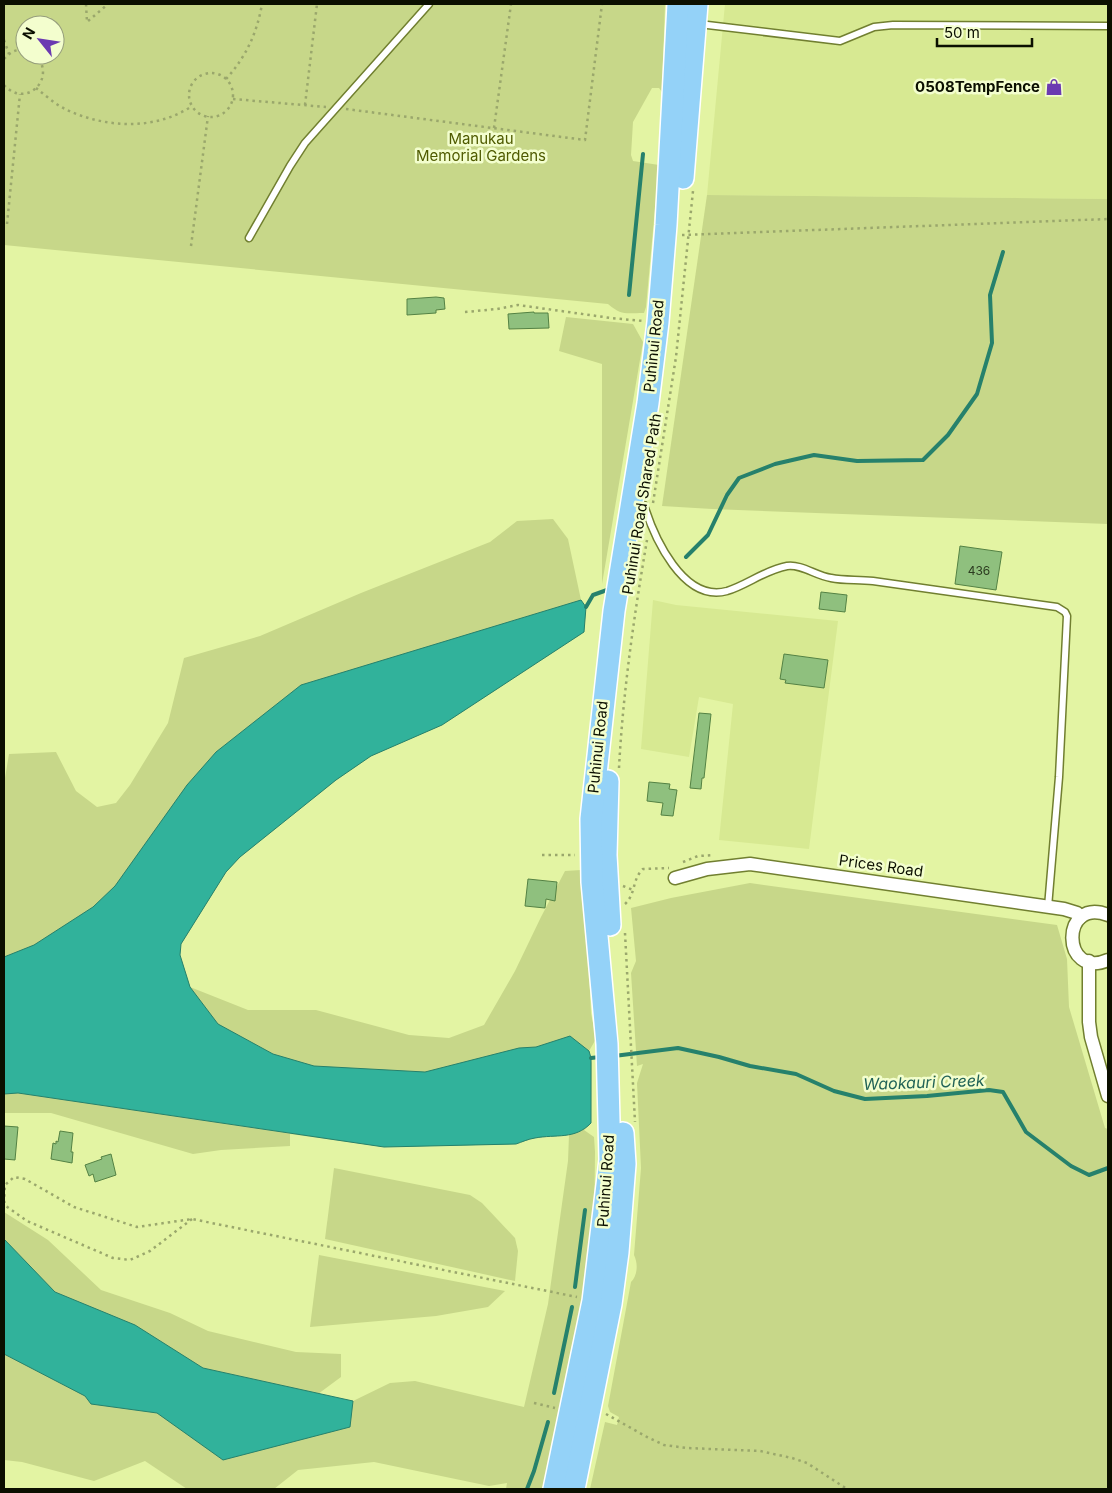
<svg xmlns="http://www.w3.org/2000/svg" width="1112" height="1493" font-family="Inter,sans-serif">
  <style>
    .built { fill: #d7e992 }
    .green { fill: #c7d789; fill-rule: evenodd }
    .water { fill: #31b29b; stroke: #26816c }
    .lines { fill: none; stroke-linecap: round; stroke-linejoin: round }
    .stream { stroke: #26816c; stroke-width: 4 }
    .building { fill: #8fc07e; stroke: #548244 }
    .service-casing { stroke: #717f30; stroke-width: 9 }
    .minor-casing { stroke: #717f30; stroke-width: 15 }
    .trunk-casing { stroke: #fff; stroke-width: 24 }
    .path { stroke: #9aa76c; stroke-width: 2.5; stroke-dasharray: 2.5 4; stroke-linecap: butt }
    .service { stroke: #fff; stroke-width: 6 }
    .minor { stroke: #fff; stroke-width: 12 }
    .trunk { stroke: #94d2f8; stroke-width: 21 }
    .labels { text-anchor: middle; stroke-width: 5; stroke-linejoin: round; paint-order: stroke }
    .number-label { font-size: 12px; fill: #2c3b20 }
    .poi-label { font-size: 15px; font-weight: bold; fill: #0b0f00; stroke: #f3fece; text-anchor: end }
    .park-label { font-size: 15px; fill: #4f5b01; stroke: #f3fece }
    .street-label { font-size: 15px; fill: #0b0f00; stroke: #f3fece }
    .water-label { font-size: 16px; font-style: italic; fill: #226357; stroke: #f3fece }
  </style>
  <rect width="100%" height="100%" fill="#e3f4a3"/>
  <g class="built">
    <path d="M725,4H1108V199L707,195Z"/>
    <path d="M653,600L676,605L838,621L809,849L719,840L733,704L699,697L689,757L641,749Z"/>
  </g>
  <g class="green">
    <path d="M4,4H665L662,92L659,88H652L633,122L631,155L633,161L659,165L646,307L644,313C626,313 622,316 608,304L4,245ZM25,25H55V55H25Z"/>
    <path d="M707,195L1108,199V524L712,509L662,506Z"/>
    <path d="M566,317L633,324L643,342L602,584V364L559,351Z"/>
    <path d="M553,519L568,539L581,600L586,607L584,632L442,725L371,756L336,780L240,857L226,872L181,944L180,955L190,987L248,1010H316L409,1035L449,1038L484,1025L515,971L541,917L565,871L581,870L585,887L591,1013L596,1039L589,1051L592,1063L591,1123L584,1130L594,1137L595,1152L594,1249L571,1350L546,1489H506L507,1483L489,1486L374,1462L298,1470L274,1489H187L145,1461L94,1481L22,1462L4,1460V1212L48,1240L101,1290L170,1313L208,1331L296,1352L341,1354V1377L318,1394L353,1401L390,1383L415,1381L524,1407L548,1304L568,1161L569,1135L535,1138L516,1144L384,1147L290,1134V1146L221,1150L193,1154L51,1113H4V784L9,754L56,752L76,791L97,807L116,803L130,785L168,723L184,658L260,636L361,593L490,542L517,521Z"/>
    <path d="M750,883L1057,925L1067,959L1069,1007L1105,1128L1108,1129V1489H590L605,1422L617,1425L619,1417L610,1412L608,1406L631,1282C638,1275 638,1263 634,1255L641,1168L637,1083L643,1064L637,1066L631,973L636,961L631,908L671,898Z"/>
    <path d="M334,1168L470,1195L482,1203L515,1238L518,1251L515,1281L325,1239Z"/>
    <path d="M319,1255L505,1291L488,1307L436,1316L310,1327Z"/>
  </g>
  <g class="water">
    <path d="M581,600L586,607L584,632L442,725L371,756L336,780L240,857L226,872L181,944L180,955L190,987L218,1024L273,1054L314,1066L425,1072L519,1048L536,1047L570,1036L589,1051L591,1058V1123C575,1140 556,1134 535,1138C528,1139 522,1142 516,1144L384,1147L18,1093L4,1094V957L34,945L93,907L115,886L187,785L216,752L301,685Z"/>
    <path d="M4,1239L55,1292L135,1325L203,1368L353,1401L350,1427L223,1460L157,1413L91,1404L85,1396L4,1354Z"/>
  </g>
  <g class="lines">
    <g class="stream">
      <path d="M629,295L643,154"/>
      <path d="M686,557L708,535L727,495L739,478L775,464L814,455L857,461L923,460L948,435L977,394L992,343L990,295L1003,252"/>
      <path d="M586,607L593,595L607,590"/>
      <path d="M614,1056L678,1048L719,1057L750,1066L796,1074L834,1091L865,1099L927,1096L989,1090L1003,1092L1026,1132L1071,1166L1089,1175L1108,1168"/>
      <path d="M591,1058L600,1057"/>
      <path d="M575,1287L585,1210"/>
      <path d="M554,1393L572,1307"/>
      <path d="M527,1489L534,1471L548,1422"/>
    </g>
  </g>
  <g class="building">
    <path d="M436,297L444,298L445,309L436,310V313L407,315V299Z"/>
    <path d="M534,312V313H548L549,328L509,329L508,314Z"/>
    <path d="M960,546L1002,552L996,590L955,584Z"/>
    <path d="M821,592L847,595L845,612L819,609Z"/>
    <path d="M784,654L828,660L824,688L785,683L786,680L780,679Z"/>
    <path d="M699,713L711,714L704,778H702L701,789L690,788Z"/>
    <path d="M649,782L670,784L669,789L677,790L673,816L661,815L663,803L647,801Z"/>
    <path d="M528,879L557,882L555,901L546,899L545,908L525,906Z"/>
    <path d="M4,1126L18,1127L15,1160L4,1159Z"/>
    <path d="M60,1131L73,1133L71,1152H73L72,1163L51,1159L53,1143L56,1144V1141L58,1142Z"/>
    <path d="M111,1154L116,1175L95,1182L93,1174L89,1176L85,1165L102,1159L101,1157Z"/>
  </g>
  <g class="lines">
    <g class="service-casing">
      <g id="service">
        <path d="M699,24L840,41L874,27L893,25L1108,26"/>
        <path d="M249,238L290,166L305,143L429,4"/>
        <path d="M644,505C654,537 683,603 727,591C747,585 765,570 787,566C802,564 816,576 831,578C845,581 859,579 873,581L1057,607L1065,612L1067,616L1059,777L1048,907"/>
      </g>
    </g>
    <g class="minor-casing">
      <g id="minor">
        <path d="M675,878L707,869L750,864L1064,909L1077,913L1081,917"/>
        <path d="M1108,915C1060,896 1061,980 1108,960"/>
        <path d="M1089,961V1022L1091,1037L1108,1096"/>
      </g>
    </g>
    <g class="trunk-casing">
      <g id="trunk">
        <path d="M683,178L697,4"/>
        <path d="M608,781L606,855L610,925"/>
        <path d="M554,1489L593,1301L610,1160L607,1044L592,882L591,819L614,611L648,403L658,322L666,225L678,4"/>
        <path d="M574,1489L611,1304L618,1252L625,1164L623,1133"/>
      </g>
    </g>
    <g class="path">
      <path d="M86,4L87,22L108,4"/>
      <path d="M4,40L9,54"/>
      <path d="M4,59C10,52 16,49 25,50"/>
      <circle cx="211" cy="95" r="22"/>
      <path d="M226,79C246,57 257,33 262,4"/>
      <path d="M4,85C26,109 57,79 36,55"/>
      <path d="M36,88C45,95 55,104 65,109C104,128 155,131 192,106"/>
      <path d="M233,99L326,107"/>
      <path d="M305,105L317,4"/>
      <path d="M346,109L585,140L602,4"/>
      <path d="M494,128L511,4"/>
      <path d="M7,224L20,94"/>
      <path d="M682,235L1108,219"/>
      <path d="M191,246L208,116"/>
      <path d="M465,312L497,309L518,305L611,318L643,321"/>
      <path d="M653,503L676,357L693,191"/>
      <path d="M619,768C623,692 634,616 647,540"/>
      <path d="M542,855H575"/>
      <path d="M683,862L698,856L714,855"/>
      <path d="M623,886L633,890"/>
      <path d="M625,904C636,894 632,879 643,869L669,868"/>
      <path d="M625,933L635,1122"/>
      <path d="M192,1219L150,1251L130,1260L113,1258L27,1221L6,1206L4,1201L5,1185L14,1177L25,1179L74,1207L137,1227L192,1219L577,1297"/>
      <path d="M534,1403L555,1408"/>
      <path d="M606,1414L647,1437L664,1445L687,1448L760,1451L792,1458L807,1463L847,1489"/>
    </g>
    <use href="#service" class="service"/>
    <use href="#minor" class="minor"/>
    <use href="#trunk" class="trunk"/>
  </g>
  <defs>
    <g id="shop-bare" transform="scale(1.35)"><path d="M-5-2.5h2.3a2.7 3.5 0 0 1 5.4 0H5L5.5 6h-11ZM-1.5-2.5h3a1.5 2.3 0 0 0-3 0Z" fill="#6b3ab1" stroke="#f3fece" stroke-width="2.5" paint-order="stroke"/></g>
  </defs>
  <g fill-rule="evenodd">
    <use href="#shop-bare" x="1054" y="87"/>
  </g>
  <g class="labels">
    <g class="number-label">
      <text x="979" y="575">436</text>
    </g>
    <g class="poi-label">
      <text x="1040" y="92">0508TempFence</text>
    </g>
    <g class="park-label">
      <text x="481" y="144">Manukau<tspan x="481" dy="17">Memorial Gardens</tspan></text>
    </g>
    <g class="street-label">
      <text transform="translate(654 346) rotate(-84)" y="5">Puhinui Road</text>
      <text transform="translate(642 504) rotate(-81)" y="5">Puhinui Road Shared Path</text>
      <text transform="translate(598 747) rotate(-84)" y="5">Puhinui Road</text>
      <text transform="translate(881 866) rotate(8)" y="5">Prices Road</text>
      <text transform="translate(606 1181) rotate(-86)" y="5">Puhinui Road</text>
    </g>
    <g class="water-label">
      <text transform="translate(924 1082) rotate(-2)" y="6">Waokauri Creek</text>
    </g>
  </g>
  <rect width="1112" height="1493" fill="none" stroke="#0b0f00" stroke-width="10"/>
  <g transform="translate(40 40) rotate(300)"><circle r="24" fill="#f3fece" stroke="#969e7c"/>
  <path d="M0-4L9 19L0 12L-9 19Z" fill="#6b3ab1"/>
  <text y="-8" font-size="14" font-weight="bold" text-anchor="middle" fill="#0b0f00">N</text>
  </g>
  <path d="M937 38v8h95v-8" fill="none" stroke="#0b0f00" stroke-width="2.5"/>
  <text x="944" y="38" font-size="15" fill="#0b0f00" stroke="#f3fece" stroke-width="4" paint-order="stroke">50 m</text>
</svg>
